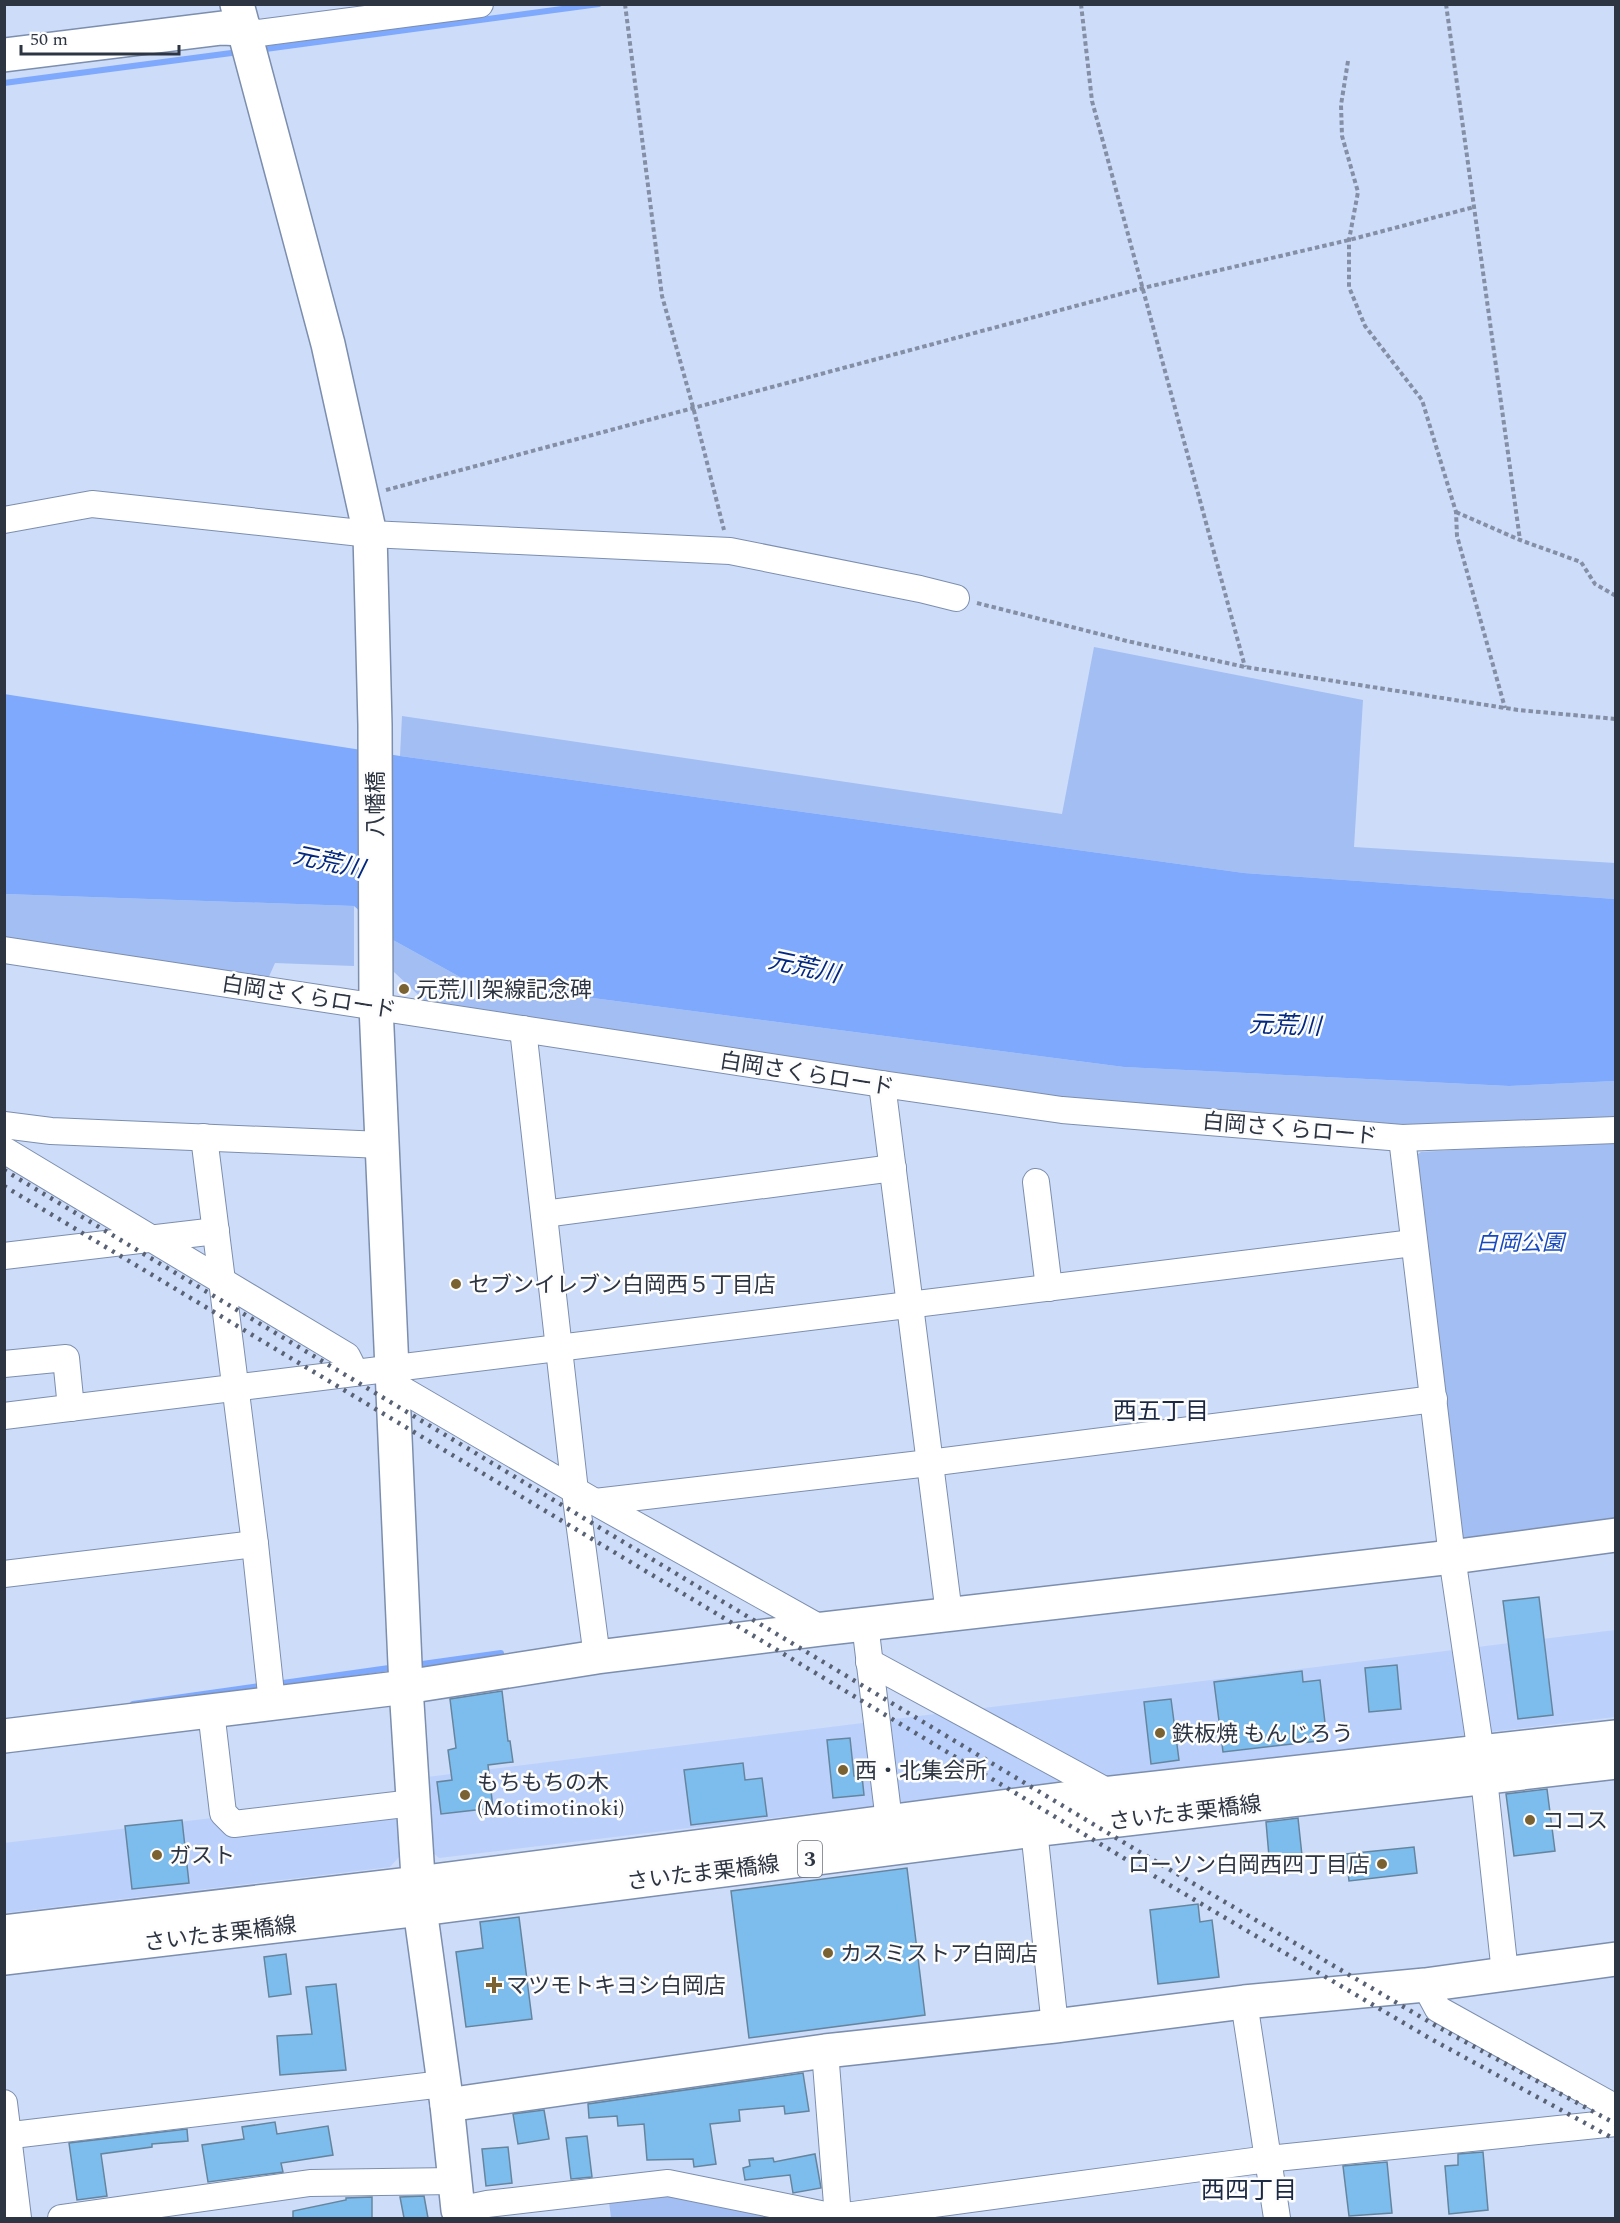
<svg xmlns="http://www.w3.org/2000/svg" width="1620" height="2223" font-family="Spectral,'Noto Sans JP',serif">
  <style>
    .built { fill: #bbd1fb }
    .green { fill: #a2bef3 }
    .water { fill: #7fa9fc }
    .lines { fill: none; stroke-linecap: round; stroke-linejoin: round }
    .stream { stroke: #7fa9fc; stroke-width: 6 }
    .building { fill: #7dbdee; stroke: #65859e; stroke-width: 1.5 }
    .street-casing { stroke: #7c8eae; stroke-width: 28 }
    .secondary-casing { stroke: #7c8eae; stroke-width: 36 }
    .primary-casing { stroke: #7c8eae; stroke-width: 36 }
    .path { stroke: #848fa5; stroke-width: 4; stroke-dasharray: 4.5 3; stroke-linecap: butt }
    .street { stroke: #fff; stroke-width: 26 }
    .secondary { stroke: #fff; stroke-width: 33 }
    .primary { stroke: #fff; stroke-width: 33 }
    .rail { stroke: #596275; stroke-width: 4.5; stroke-dasharray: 3 6; stroke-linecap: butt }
    .poi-dot { fill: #7a6232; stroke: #fdfdfd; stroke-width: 2 }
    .labels { text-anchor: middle; stroke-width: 5; stroke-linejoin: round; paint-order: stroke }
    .shield { fill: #fdfdfd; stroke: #6b707a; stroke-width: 1.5 }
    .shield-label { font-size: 21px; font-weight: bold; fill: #2d3442 }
    .street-label { font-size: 22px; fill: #2d3442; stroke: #fdfdfd }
    .poi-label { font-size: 22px; fill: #2d3442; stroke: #fdfdfd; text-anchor: start }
    .park-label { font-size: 22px; font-style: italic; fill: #174abf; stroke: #fdfdfd }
    .water-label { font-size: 24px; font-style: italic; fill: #032880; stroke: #fdfdfd }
    .neighbourhood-label { font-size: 24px; fill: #1c2944; stroke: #fdfdfd }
  </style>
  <rect width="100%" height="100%" fill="#cddcf9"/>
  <g class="built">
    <path d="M1615,1630V1717L439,1858L431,1851L427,1777Z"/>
    <path d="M396,1796L399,1857L390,1867L5,1913L4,1843Z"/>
  </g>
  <g class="green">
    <path d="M1094,647L1363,700L1354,847L1615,863V899L1244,873L400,756L402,716L1062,814Z"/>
    <path d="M5,894L354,906V966L275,963L267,981L5,943Z"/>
    <path d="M393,940L469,982L1124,1067L1509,1086L1615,1081V1118L1387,1126L1109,1104L427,1003L394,972Z"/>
    <path d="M1615,1140V1521L1458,1539L1414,1157L1421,1152Z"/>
    <path d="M669,2192L791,2218H611L609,2202Z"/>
  </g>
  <path class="water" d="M4,694L400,756L1244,873L1615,899V1081L1509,1086L1124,1067L469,982L393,940L354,906L5,894Z"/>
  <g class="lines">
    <g class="stream">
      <path d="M258,50L599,4"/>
      <path d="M4,83L239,52"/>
      <path d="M415,1665L501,1653"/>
      <path d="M276,1684L396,1667"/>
      <path d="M133,1704L266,1685"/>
    </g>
  </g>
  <g class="building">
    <path d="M1539,1597L1553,1715L1518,1719L1503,1601Z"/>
    <path d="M1397,1665L1401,1709L1369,1712L1365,1668Z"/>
    <path d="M1302,1671L1303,1682L1320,1680L1327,1740L1223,1752L1214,1682Z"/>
    <path d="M502,1691L508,1741H510L513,1762L488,1765L493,1808L441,1814L437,1782L452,1780L448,1750L456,1748L450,1699Z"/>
    <path d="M1171,1699L1179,1760L1151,1764L1144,1702Z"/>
    <path d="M850,1738L854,1776H862L864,1795L833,1798L827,1740Z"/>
    <path d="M743,1763L745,1780L762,1778L767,1816L691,1825L684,1770Z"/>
    <path d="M1547,1789L1555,1851L1514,1856L1506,1794Z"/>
    <path d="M1298,1818L1303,1865L1270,1868L1266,1822Z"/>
    <path d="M182,1820L189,1883L132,1889L125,1826Z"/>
    <path d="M1414,1847L1417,1873L1349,1881L1346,1854Z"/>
    <path d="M907,1868L925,2015L749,2038L731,1891Z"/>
    <path d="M1198,1904L1200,1922L1212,1920L1219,1977L1158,1984L1150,1910Z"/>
    <path d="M519,1917L532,2019L466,2027L456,1952L483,1948L480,1922Z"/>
    <path d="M286,1954L291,1994L269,1997L264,1957Z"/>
    <path d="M336,1984L346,2070L280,2075L277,2036L312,2034L306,1987Z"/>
    <path d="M803,2073L809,2111L785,2114L784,2106L739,2110L740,2121L710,2124L716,2164L694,2167L693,2159L647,2160L644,2124L618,2126L617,2116L589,2118L588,2104Z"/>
    <path d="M544,2110L549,2139L518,2144L513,2114Z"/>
    <path d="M275,2122L277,2134L328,2126L333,2155L281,2163L283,2172L208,2182L202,2145L244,2139L242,2127Z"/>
    <path d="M187,2129L188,2141L152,2144V2147L101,2154L107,2196L77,2200L69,2143Z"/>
    <path d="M587,2136L592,2177L571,2179L566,2138Z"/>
    <path d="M508,2147L512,2183L486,2186L482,2149Z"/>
    <path d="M1483,2152L1488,2210L1449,2214L1445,2166L1458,2165V2154Z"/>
    <path d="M815,2154L821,2188L793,2193L790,2175L745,2180L743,2168L750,2166L749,2160L773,2158L774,2162Z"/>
    <path d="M1387,2162L1392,2213L1349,2216L1343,2166Z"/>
    <path d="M424,2196L428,2218H404L400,2197Z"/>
    <path d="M372,2197V2218H293V2211L346,2200V2198Z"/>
  </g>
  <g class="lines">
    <g class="street-casing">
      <g id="street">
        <path d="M243,29L259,33L480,4"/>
        <path d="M4,520L92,504L370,534L730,551L920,589L956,598"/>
        <path d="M4,950L882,1084L1062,1110L1402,1138L1616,1130"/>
        <path d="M523,1029L575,1491L597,1657"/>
        <path d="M882,1084L949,1614"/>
        <path d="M4,1125L51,1131L382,1145"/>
        <path d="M204,1137L255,1544L272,1703"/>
        <path d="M1402,1138L1452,1557L1482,1760L1505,1973"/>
        <path d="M4,1150L347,1356L351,1364L352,1373"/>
        <path d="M1036,1182L1049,1288"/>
        <path d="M544,1214L893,1168"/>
        <path d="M4,1256L216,1231"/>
        <path d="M4,1364L66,1358L71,1408"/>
        <path d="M394,1390H403L595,1502L822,1629"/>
        <path d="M4,1416L1413,1243"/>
        <path d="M595,1502L929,1463L1434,1399"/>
        <path d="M4,1574L255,1544"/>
        <path d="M865,1624L889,1821"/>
        <path d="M869,1662L1110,1793"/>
        <path d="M211,1711L223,1813L234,1824L413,1803"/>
        <path d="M1034,1830L1055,2026"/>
        <path d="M1425,1985L1438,2009L1616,2108"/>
        <path d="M1244,2002L1277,2218"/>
        <path d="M825,2051L838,2217"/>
        <path d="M4,2103L18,2218"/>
        <path d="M4,2136L443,2084"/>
        <path d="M838,2217L1268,2159L1616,2123"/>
        <path d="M61,2218L310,2183L454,2181"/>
        <path d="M459,2218L458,2210L487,2204L668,2183L840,2218"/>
      </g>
    </g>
    <g class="secondary-casing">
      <g id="secondary">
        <path d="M237,4L328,344L370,534L375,725L376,1006L406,1687L420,1909L447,2105L458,2210"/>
        <path d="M4,55L222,28L243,29"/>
        <path d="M4,1736L406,1687L597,1657L822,1629L1452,1557L1616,1535"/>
        <path d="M447,2105L825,2051L1055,2026L1244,2002L1425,1985L1616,1959"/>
      </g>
    </g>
    <g class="primary-casing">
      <g id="primary">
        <path d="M4,1932L419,1883L1110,1793L1616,1737"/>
        <path d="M4,1958L420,1909L1034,1830L1616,1762"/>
      </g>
    </g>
    <g class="path">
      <path d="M625,4L662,296L693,407L724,530"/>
      <path d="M1081,4L1092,101L1245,667"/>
      <path d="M1446,4L1520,540"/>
      <path d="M1348,61L1341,105L1342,136L1358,192L1349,240V287L1365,326L1422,400L1456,512L1457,536L1505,708"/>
      <path d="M386,490L1143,288L1349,240L1474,207"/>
      <path d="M1456,512L1520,540L1581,562L1595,584L1616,596"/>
      <path d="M977,603L1127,641L1245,667L1518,710L1616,719"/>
    </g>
    <use href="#street" class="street"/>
    <use href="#secondary" class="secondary"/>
    <use href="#primary" class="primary"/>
    <g class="rail">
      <path d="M4,1170L1138,1851L1438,2027L1616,2124"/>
      <path d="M4,1186L1132,1863L1431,2039L1616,2140"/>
    </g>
  </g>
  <g class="poi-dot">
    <circle cx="404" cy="989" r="6"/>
    <circle cx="456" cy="1284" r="6"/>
    <circle cx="1160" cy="1733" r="6"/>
    <circle cx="843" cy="1770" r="6"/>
    <circle cx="465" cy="1795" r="6"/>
    <circle cx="1530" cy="1820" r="6"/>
    <circle cx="157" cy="1855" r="6"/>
    <circle cx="1382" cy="1864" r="6"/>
    <circle cx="828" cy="1953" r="6"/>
    <path d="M491 1976h6v6h6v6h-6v6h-6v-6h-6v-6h6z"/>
  </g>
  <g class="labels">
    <rect class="shield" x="798" y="1841" width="24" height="36" rx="4.5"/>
    <g class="shield-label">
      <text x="810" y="1866">3</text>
    </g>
    <g class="street-label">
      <text transform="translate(375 804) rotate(-90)" y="8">八幡橋</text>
      <text transform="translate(309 996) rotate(9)" y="8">白岡さくらロード</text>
      <text transform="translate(807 1073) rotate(9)" y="8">白岡さくらロード</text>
      <text transform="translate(1290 1128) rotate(5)" y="8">白岡さくらロード</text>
      <text transform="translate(1185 1812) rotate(-7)" y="8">さいたま栗橋線</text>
      <text transform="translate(703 1872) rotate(-7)" y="8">さいたま栗橋線</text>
      <text transform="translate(220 1933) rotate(-7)" y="8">さいたま栗橋線</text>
    </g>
    <g class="poi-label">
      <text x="416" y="997">元荒川架線記念碑</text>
      <text x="468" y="1292">セブンイレブン白岡西５丁目店</text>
      <text x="1172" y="1741">鉄板焼 もんじろう</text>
      <text x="855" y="1778">西・北集会所</text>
      <text x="477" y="1790">もちもちの木<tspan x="477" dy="25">(Motimotinoki)</tspan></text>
      <text x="1542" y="1828">ココス</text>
      <text x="169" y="1863">ガスト</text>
      <text x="1370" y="1872" text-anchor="end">ローソン白岡西四丁目店</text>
      <text x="840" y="1961">カスミストア白岡店</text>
      <text x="506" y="1993">マツモトキヨシ白岡店</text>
    </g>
    <g class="park-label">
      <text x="1520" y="1250">白岡公園</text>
    </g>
    <g class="water-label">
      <text transform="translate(329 862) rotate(12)" y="8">元荒川</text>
      <text transform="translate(804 967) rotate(12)" y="8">元荒川</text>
      <text transform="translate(1285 1025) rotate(2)" y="8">元荒川</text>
    </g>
    <g class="neighbourhood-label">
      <text x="1161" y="1419">西五丁目</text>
      <text x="1249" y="2198">西四丁目</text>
    </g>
  </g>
  <rect width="1620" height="2223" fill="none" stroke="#2d3442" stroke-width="12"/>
  <path d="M21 45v9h158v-9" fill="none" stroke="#2d3442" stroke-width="3"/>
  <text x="30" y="45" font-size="18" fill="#2d3442" stroke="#fdfdfd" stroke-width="4.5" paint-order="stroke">50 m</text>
</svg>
